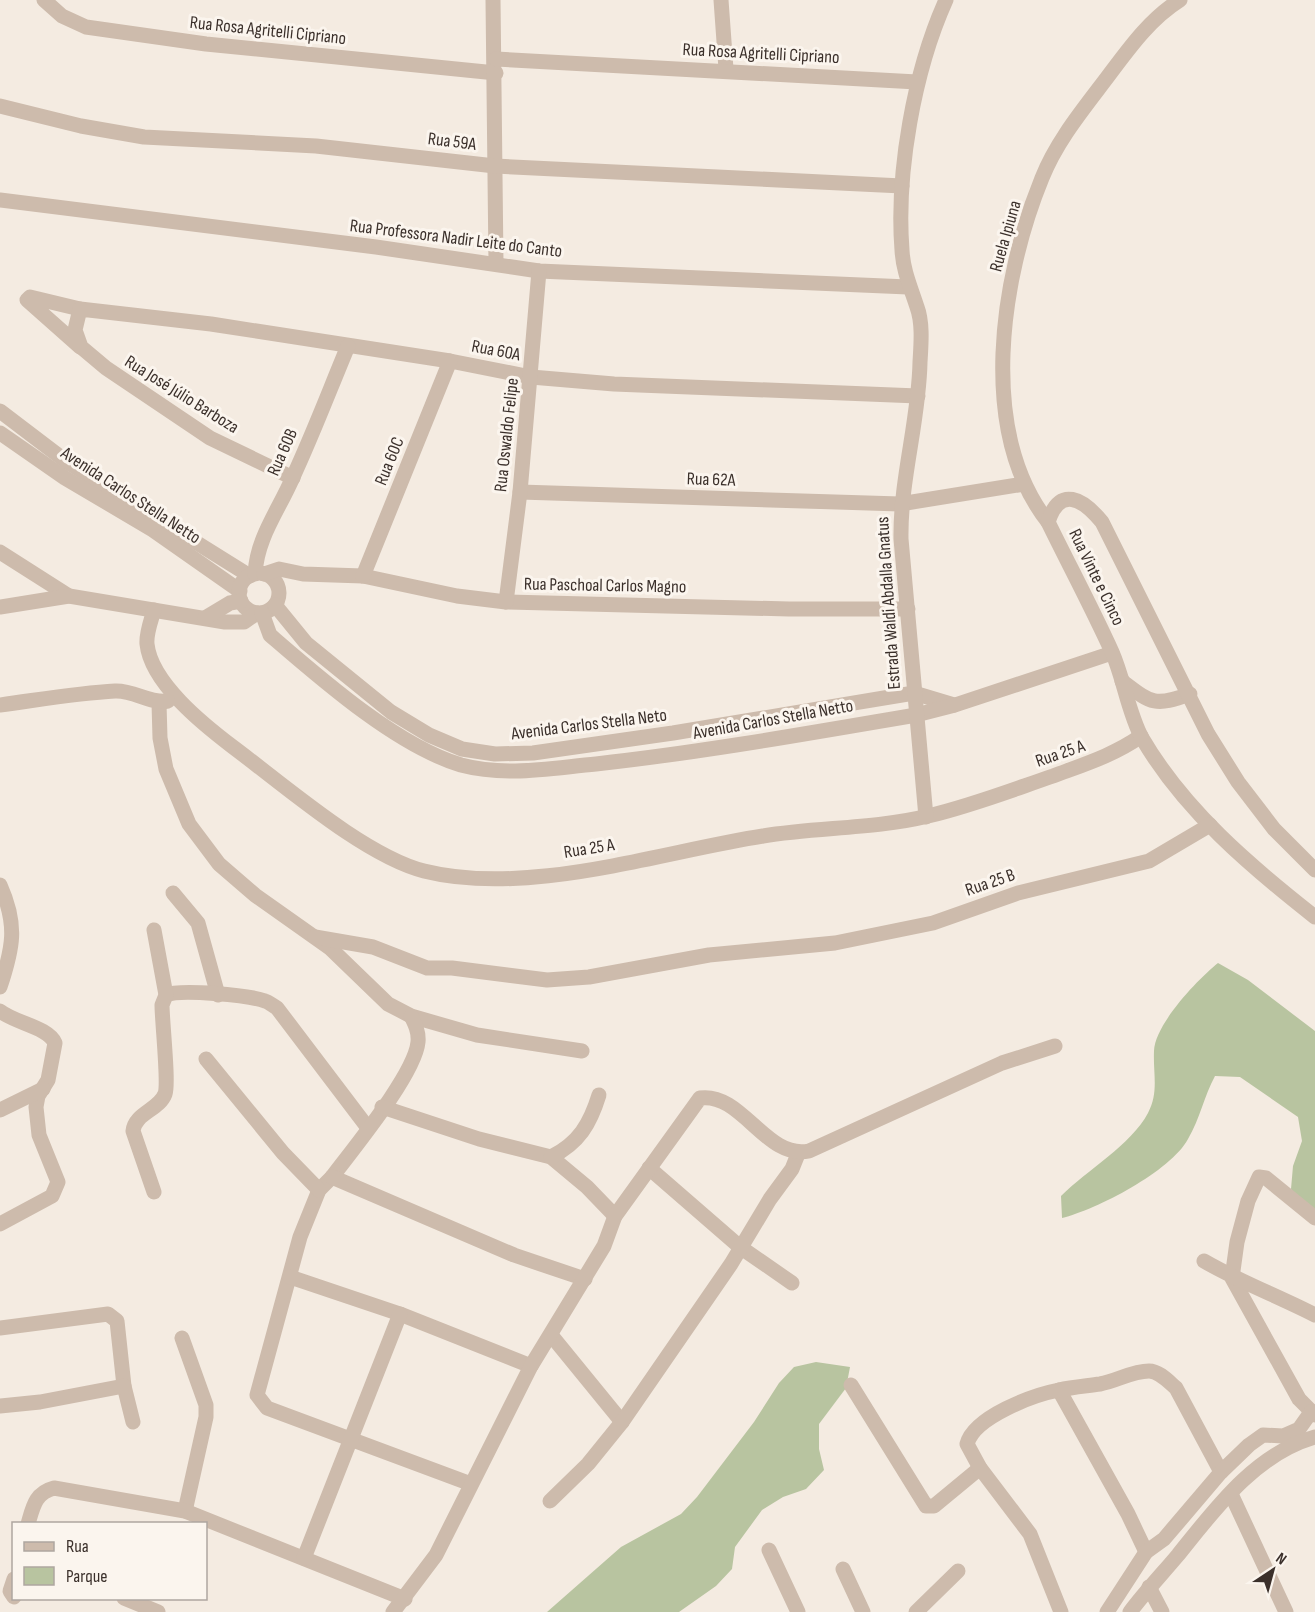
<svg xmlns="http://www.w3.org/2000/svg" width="1315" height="1612" font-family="'Sofia Sans Condensed',sans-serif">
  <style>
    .green { fill: #b8c4a0 }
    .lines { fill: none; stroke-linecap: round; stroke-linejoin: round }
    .minor { stroke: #cdbbac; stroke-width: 15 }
    .labels { text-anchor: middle; stroke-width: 6; stroke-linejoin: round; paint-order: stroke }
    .street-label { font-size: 18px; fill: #3b302b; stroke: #fbf5ee }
  </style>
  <rect width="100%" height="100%" fill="#f4ebe1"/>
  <g class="green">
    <path d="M1218,963L1248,980L1315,1031V1224L1291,1189L1293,1166L1302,1141L1298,1117L1240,1077L1215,1076C1204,1096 1200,1119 1188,1139C1171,1171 1096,1210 1062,1218L1061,1196C1087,1170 1131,1145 1148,1113C1159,1092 1153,1074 1154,1051C1155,1024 1198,979 1218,963Z"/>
    <path d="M816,1362L850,1367L846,1388L819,1424V1449L824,1470L806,1489L783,1497L762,1510L735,1547L732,1569L716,1586L679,1612H547L621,1547L681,1514L697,1497L754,1422L779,1383L794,1367Z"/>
  </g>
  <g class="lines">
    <g class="minor">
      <path d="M44,0L62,16L86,27L206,44L496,73"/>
      <path d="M493,0L496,264"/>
      <path d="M721,0L726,69"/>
      <path d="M496,59L917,82"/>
      <path d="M0,106L81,126L144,137L316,146L495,166L902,186"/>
      <path d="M0,200L376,247L539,271L908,287"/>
      <path d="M80,347L27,300L30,297L80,309"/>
      <path d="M0,411L67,462L250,576"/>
      <path d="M0,433L65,478L153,530L240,591"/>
      <path d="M293,478L210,438L106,368L81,347L75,330L80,309L211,324L450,361L531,377L614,384L918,396"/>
      <path d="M520,492L900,504L1024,484"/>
      <path d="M1048,522C977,431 1001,278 1042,178C1057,140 1085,107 1109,75C1130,47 1150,19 1180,0"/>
      <path d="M0,552L69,596"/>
      <circle cx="259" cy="593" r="20"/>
      <path d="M255,574C257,537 279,510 293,477C313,434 330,389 348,346"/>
      <path d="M264,574L279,569L303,574L363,576L457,596L506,602L789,609H908"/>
      <path d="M363,576L450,361"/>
      <path d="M506,602L520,492L539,271"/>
      <path d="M275,605L306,643L391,712L429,735L462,749L495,754L533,753L673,733L914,693L954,705"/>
      <path d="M0,607L69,596L225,622H244L257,613"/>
      <path d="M154,610C151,621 146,633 147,644C151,683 204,725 233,747C284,785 365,856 424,871C528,897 660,852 763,836C817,827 875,829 928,816C971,806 1012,790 1053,776C1085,764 1114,755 1141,736"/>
      <path d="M262,613L270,635C321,679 397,746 461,765C506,777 551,768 596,764C704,752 810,733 916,715L955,705L1112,653"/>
      <path d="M205,618L230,603L241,601"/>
      <path d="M1122,681C1151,703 1154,707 1190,694"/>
      <path d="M159,703L160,738L166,769L189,824L219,864L255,895L330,948L388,1004L411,1016L477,1035L582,1051"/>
      <path d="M0,705C38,700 77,693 115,691C134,690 150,704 168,701"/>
      <path d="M926,817L901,539C900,479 919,421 920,362C921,345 923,323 917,307C911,288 903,271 902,250C896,173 914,71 946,0"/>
      <path d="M1315,870L1274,829L1238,782L1208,734L1102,522C1083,499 1060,485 1048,522C1069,565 1092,608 1112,652C1124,679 1128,712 1142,738C1184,810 1250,866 1315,917"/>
      <path d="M0,885C18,925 13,948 0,987"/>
      <path d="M173,893L198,923L218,995"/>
      <path d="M315,937L373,947L427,968H452L547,980L589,977L709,955L835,943L933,923L1018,893L1149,861L1210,825"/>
      <path d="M166,995C180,989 249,995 265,1001C269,1002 273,1006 277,1008L368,1128"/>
      <path d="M0,1011C15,1023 48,1027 55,1043L48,1080L38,1096L36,1107L39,1135L58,1182L52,1196L0,1224"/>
      <path d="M411,1016C415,1024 419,1032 418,1042C415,1074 353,1149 332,1177L319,1190L300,1237L257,1395L267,1408L471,1484"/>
      <path d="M206,1059L283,1153L319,1190"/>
      <path d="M382,1107L479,1139L551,1157L587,1187L615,1216"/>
      <path d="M0,1110L43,1089"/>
      <path d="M551,1157C579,1143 590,1124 599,1095"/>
      <path d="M649,1168L740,1247L792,1283"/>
      <path d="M332,1177L514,1255L585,1279"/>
      <path d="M154,1192L133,1131C135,1113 159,1110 165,1094C169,1084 162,1021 162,1005L166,995L154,930"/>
      <path d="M1315,1218L1266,1178L1259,1177L1248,1201L1237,1242L1232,1278L1299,1399L1315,1415"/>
      <path d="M1204,1261C1240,1282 1278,1296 1315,1315"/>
      <path d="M290,1277L400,1314L531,1366"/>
      <path d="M0,1328L108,1314L117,1321L124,1386L133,1422"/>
      <path d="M551,1335L622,1422"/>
      <path d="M182,1338L206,1405V1417L185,1511"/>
      <path d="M851,1385L926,1506H934L980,1468"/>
      <path d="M1059,1390L1128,1514L1146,1552"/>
      <path d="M0,1406L40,1402L124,1386"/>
      <path d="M1231,1494L1286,1612"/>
      <path d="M550,1501L588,1464L622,1422L731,1264L770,1199L792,1169L798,1154"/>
      <path d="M28,1524C33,1507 35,1493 54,1488L185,1511L405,1599"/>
      <path d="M769,1550L798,1612"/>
      <path d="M304,1558L400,1314"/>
      <path d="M843,1569L863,1612"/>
      <path d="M14,1579L10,1591L14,1597"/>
      <path d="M1149,1587L1162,1612"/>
      <path d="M124,1598L158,1612"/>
      <path d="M393,1612L436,1555L531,1366L604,1246L615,1216L700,1098C742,1092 766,1160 809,1151L1002,1063L1055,1046"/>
      <path d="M916,1612L958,1571"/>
      <path d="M1061,1612L1030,1534L980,1468L967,1444C974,1417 1033,1395 1059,1390C1072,1387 1086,1386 1100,1384C1117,1381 1132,1371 1149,1371C1159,1371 1168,1381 1176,1388L1221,1472"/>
      <path d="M1107,1612L1146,1552L1164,1539L1221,1472L1249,1445L1263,1435L1283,1436L1299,1429L1311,1412H1315"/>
      <path d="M1130,1612C1145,1592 1162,1574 1178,1555C1215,1509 1255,1454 1315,1437"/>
    </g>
  </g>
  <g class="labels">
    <g class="street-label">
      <text transform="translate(268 30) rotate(6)" y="6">Rua Rosa Agritelli Cipriano</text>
      <text transform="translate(761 53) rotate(3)" y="6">Rua Rosa Agritelli Cipriano</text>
      <text transform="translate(452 141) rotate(7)" y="6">Rua 59A</text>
      <text transform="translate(1005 236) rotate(-74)" y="6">Ruela Ipiuna</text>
      <text transform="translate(456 238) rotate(7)" y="6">Rua Professora Nadir Leite do Canto</text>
      <text transform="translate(496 350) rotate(11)" y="6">Rua 60A</text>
      <text transform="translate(182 394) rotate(32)" y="6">Rua José Júlio Barboza</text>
      <text transform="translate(506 435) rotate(-84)" y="6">Rua Oswaldo Felipe</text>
      <text transform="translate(282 452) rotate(-66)" y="6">Rua 60B</text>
      <text transform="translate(389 461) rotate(-68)" y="6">Rua 60C</text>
      <text transform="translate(711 479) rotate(2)" y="6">Rua 62A</text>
      <text transform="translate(131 495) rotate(33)" y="6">Avenida Carlos Stella Netto</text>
      <text transform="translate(1097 577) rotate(64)" y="6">Rua Vinte e Cinco</text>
      <text transform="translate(605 585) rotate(1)" y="6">Rua Paschoal Carlos Magno</text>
      <text transform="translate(888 603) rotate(-94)" y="6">Estrada Waldi Abdalla Gnatus</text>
      <text transform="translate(773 719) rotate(-10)" y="6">Avenida Carlos Stella Netto</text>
      <text transform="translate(589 724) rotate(-7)" y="6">Avenida Carlos Stella Neto</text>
      <text transform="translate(1060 753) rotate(-19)" y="6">Rua 25 A</text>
      <text transform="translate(589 848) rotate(-9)" y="6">Rua 25 A</text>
      <text transform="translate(990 882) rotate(-19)" y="6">Rua 25 B</text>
    </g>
  </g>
  <rect x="12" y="1522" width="195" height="78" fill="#fbf5ee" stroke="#aea6a0" stroke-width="1.5"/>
  <rect x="24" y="1542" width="30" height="9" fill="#cdbbac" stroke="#aea6a0" stroke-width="1.5"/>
  <text x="66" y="1552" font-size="18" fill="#3b302b">Rua</text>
  <rect x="24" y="1567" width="30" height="18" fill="#b8c4a0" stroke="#aea6a0" stroke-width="1.5"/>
  <text x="66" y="1582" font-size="18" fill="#3b302b">Parque</text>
  <g transform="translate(1273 1570) rotate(36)" stroke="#fbf5ee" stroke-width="4.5" paint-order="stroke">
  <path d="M0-4.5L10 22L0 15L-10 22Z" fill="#3b302b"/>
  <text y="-9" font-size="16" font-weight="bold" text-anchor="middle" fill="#3b302b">N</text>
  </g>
</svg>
